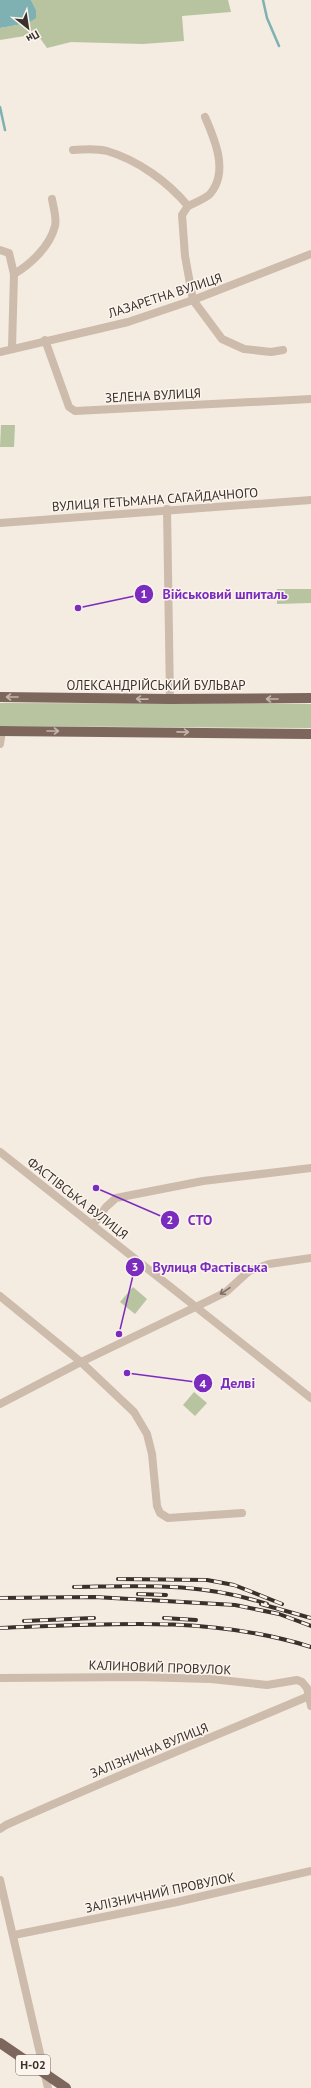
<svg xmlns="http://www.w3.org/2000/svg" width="311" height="2088" font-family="'PT Sans',sans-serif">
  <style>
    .green { fill: #b8c4a0 }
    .water { fill: #7fb0b2 }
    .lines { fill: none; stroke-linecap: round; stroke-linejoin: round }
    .stream { stroke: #7fb0b2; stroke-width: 2.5 }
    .minor { stroke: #cdbbac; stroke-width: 8 }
    .major { stroke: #7d675c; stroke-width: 10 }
    .rail-casing { stroke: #3b302b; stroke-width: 4 }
    .rail { stroke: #fbf5ee; stroke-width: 2.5; stroke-dasharray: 8; stroke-linecap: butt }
    .oneway { stroke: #c2b5ac }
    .oneway2 { stroke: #7d6f65 }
    .labels { text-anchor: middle; stroke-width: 3; stroke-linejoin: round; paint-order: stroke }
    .shield { fill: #fbf5ee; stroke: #756b66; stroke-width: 1 }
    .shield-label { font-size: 12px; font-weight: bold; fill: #3b302b }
    .street-label { font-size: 13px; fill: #3b302b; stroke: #fbf5ee }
    .leader { fill: none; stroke: #7b2cbf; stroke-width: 1.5 }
    .callout-dot { fill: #7b2cbf; stroke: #fbf5ee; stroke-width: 1.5 }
    .mark-label { font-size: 12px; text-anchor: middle; font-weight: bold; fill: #fff }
    .callout-label { font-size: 14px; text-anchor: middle; font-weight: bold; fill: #7b2cbf; stroke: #fbf5ee; stroke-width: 3; stroke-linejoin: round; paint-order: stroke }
  </style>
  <rect width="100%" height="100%" fill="#f4ebe1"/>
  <g class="green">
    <path d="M31,0H228L231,12L182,16L184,41L143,44L71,42L47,48L37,34L0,40V28L28,23L36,10Z"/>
    <path d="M1,425H15L14,447H0Z"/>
    <path d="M277,589H311V603L277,604Z"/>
    <path d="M0,703L311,704V728L0,726Z"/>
    <path d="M133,1287L147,1299L135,1314L120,1302Z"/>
    <path d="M194,1392L207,1403L195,1416L183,1405Z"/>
  </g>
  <path class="water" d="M0,0H31L36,10V18L28,23L0,28Z"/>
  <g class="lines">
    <g class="stream">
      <path d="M263,0L267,18L279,46"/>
      <path d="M0,107L5,130"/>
    </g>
    <g class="minor">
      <path d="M73,150C84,149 96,148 107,151C138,160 168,182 188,206L182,215L185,256L193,300L222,339L244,349L271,352L283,350"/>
      <path d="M188,206C194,203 205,199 210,194C229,172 215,140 205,117"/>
      <path d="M0,250L9,253L14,274L12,348"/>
      <path d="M14,274C31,264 50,246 55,226C57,218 53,206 52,199"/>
      <path d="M45,340L69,407L75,411L311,399"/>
      <path d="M0,352L128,322L193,300L311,254"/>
      <path d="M167,509L170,699"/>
      <path d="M0,523L311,500"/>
      <path d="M0,744L2,731"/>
      <path d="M0,1152L311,1398"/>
      <path d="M93,1225L106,1207L116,1198L203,1181L311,1168"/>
      <path d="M0,1296L81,1362L134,1412L147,1434L152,1454L157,1506L160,1513L168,1518L242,1513"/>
      <path d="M0,1404L81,1362L208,1301L226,1292L249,1271L269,1264L311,1258"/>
      <path d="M0,1678L139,1677L211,1679L267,1685L297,1680L302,1682L307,1688L311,1706"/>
      <path d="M0,1829L6,1825C106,1780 208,1739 309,1696"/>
      <path d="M0,1880L48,2088"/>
      <path d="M14,1935L177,1902L311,1871"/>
    </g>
    <g class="major">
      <path d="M0,697L170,699L311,698"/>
      <path d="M0,731L311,734"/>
      <path d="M0,2043L66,2088"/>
    </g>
    <g class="rail-casing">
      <g id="rail">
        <path d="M118,1579L207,1580L234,1585L282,1604"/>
        <path d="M74,1587C143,1586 200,1582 267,1604"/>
        <path d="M138,1594L166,1595"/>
        <path d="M0,1598L95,1597L235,1605L279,1614L311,1626"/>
        <path d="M261,1604L311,1618"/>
        <path d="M164,1618L196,1620"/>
        <path d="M24,1621L94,1618"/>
        <path d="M0,1628C104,1624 210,1615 311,1647"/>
      </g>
    </g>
    <use href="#rail" class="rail"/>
  </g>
  <defs><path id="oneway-shaft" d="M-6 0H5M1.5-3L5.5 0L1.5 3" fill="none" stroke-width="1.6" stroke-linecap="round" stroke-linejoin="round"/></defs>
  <g class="oneway">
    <use href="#oneway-shaft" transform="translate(12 697) rotate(-180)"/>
    <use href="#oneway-shaft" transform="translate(142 699) rotate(-179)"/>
    <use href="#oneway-shaft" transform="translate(272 699) rotate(180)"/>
    <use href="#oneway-shaft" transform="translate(53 731)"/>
    <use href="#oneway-shaft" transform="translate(183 732) rotate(1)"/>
  </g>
  <use class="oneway2" href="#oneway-shaft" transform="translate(225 1291) rotate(146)"/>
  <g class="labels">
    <rect class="shield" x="16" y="2055" width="34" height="20" rx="3"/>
    <g class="shield-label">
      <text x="33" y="2069">Н-02</text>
    </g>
    <g class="street-label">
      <text transform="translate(165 295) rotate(-18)" y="5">ЛАЗАРЕТНА ВУЛИЦЯ</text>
      <text transform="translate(153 395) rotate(-3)" y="5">ЗЕЛЕНА ВУЛИЦЯ</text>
      <text transform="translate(155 499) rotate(-4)" y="5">ВУЛИЦЯ ГЕТЬМАНА САГАЙДАЧНОГО</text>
      <text x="156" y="690">ОЛЕКСАНДРІЙСЬКИЙ БУЛЬВАР</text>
      <text transform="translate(78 1198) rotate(38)" y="5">ФАСТІВСЬКА ВУЛИЦЯ</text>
      <text transform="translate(160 1667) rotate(2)" y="5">КАЛИНОВИЙ ПРОВУЛОК</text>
      <text transform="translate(149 1750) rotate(-22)" y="5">ЗАЛІЗНИЧНА ВУЛИЦЯ</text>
      <text transform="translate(160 1892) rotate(-12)" y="5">ЗАЛІЗНИЧНИЙ ПРОВУЛОК</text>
    </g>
  </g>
  <path class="leader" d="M78 608L144 594M96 1188L170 1220M119 1334L135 1267M127 1373L203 1383"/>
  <g class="callout-dot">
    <circle cx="78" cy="608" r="4"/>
    <circle cx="96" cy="1188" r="4"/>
    <circle cx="119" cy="1334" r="4"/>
    <circle cx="127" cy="1373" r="4"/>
    <circle cx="144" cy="594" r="10"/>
    <circle cx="170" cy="1220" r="10"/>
    <circle cx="135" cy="1267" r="10"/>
    <circle cx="203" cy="1383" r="10"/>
  </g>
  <g class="mark-label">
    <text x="144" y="598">1</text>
    <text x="170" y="1224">2</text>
    <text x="135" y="1271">3</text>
    <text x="203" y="1388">4</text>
  </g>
  <g class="callout-label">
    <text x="225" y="599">Військовий шпиталь</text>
    <text x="200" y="1225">СТО</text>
    <text x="210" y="1272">Вулиця Фастівська</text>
    <text x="238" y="1388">Делві</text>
  </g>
  <g transform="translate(28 28) rotate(150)" stroke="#fbf5ee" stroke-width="3" paint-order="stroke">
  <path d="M0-3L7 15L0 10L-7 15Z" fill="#3b302b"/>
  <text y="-6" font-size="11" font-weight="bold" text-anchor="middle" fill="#3b302b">Пн</text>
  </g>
</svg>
